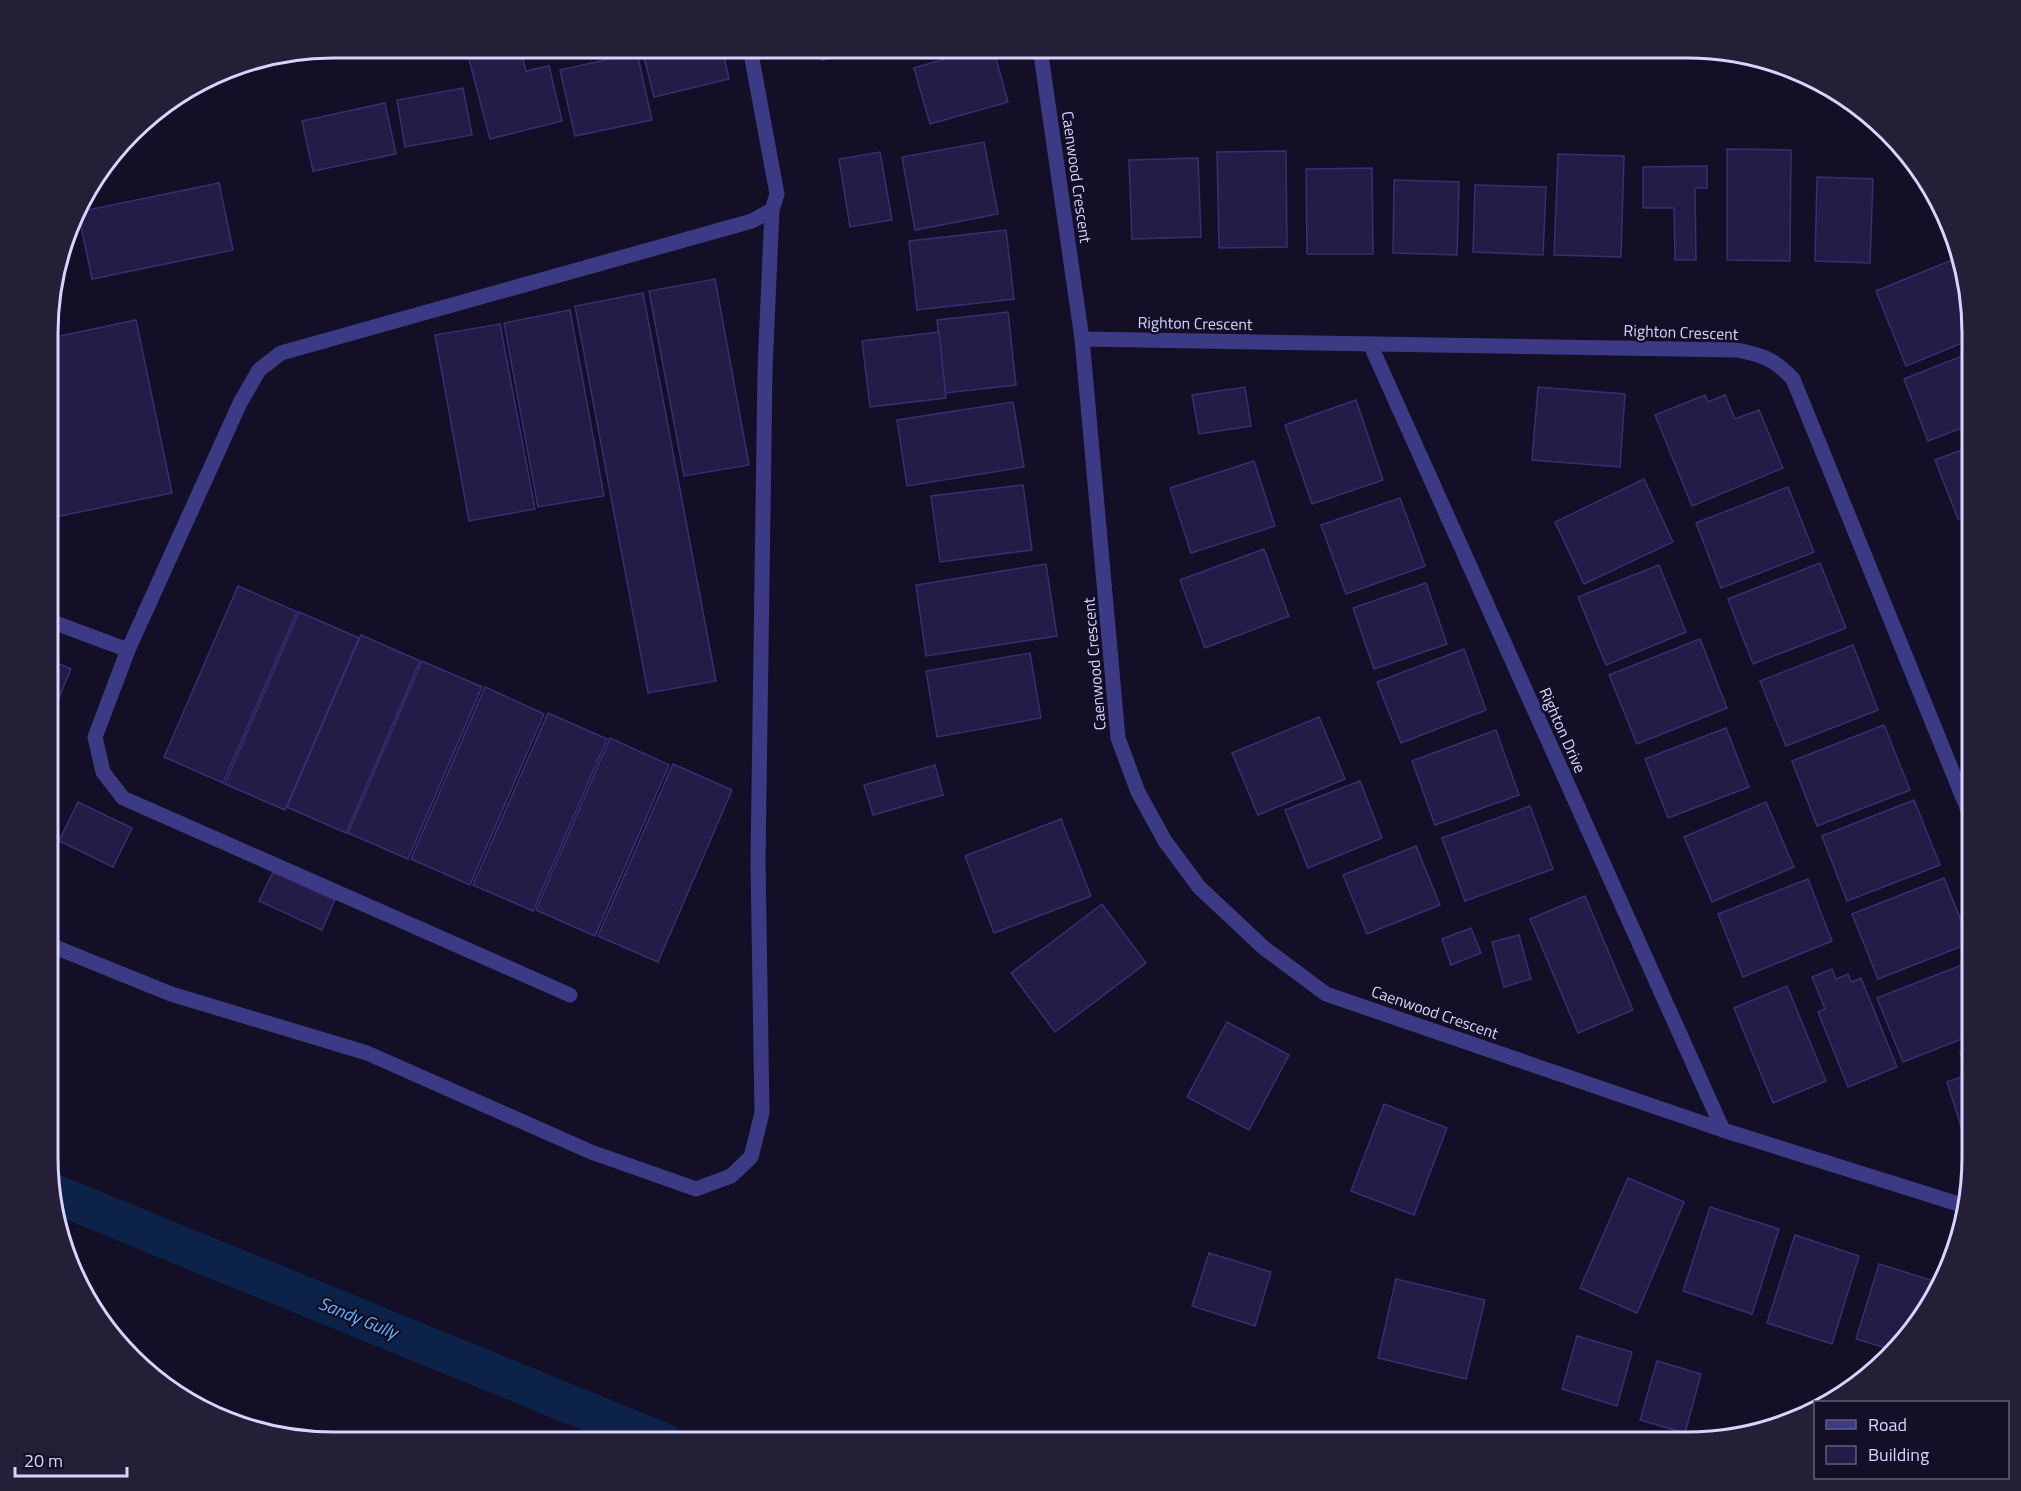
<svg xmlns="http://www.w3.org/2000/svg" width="2021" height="1491" font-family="'Titillium Web',sans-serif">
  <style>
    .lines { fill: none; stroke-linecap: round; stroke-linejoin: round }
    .canal { stroke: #0c2248; stroke-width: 39 }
    .building { fill: #241b47; stroke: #3b2d73; stroke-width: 1.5 }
    .lane { stroke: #3d3a85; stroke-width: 15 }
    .street { stroke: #3d3a85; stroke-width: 15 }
    .labels { text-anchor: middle; stroke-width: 5; stroke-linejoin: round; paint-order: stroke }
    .street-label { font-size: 16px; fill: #d9d4ff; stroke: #130f26 }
    .water-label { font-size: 18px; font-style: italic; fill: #62b6ff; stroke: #130f26 }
    .rim { fill: none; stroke: #d9d4ff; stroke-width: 3 }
  </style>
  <rect width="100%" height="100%" fill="#130f26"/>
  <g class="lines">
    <path class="canal" d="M50,1192L665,1443"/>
  </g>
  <g class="building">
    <path d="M511,48H520L526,71L549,66L562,121L490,139L469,59Z"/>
    <path d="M722,48L729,79L654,97L642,49Z"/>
    <path d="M820,48H875L822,60Z"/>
    <path d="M984,48H993L1008,102L930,124L914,68Z"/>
    <path d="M1317,48H1382V51L1317,52Z"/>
    <rect x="1399" y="48" width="64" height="8"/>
    <path d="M1477,48L1540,49V51L1477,49Z"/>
    <path d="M1640,49H1706L1711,50V55H1640Z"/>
    <path d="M637,53L652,120L575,136L560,70Z"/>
    <path d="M463,88L472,135L405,147L397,100Z"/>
    <path d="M385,103L396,154L313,171L302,121Z"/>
    <path d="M984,142L998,214L915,230L902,157Z"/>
    <path d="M1727,149L1791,150L1790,261L1727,260Z"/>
    <path d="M1286,151L1287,247L1219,248L1217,152Z"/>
    <path d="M880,152L892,220L850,227L839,159Z"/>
    <path d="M1558,154L1624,156L1621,257L1554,255Z"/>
    <path d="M1198,158L1201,237L1132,239L1129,160Z"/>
    <path d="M1707,166V188H1695L1696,260H1675L1674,208H1643V167Z"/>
    <path d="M1372,168L1373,254H1307L1306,169Z"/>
    <path d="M1817,177L1873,179L1870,263L1815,261Z"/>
    <path d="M1394,180L1459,182L1457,255L1393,253Z"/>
    <path d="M219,183L233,250L92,279L78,212Z"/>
    <path d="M1475,185L1546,187L1543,255L1473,252Z"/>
    <path d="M1006,230L1014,299L917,310L909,241Z"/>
    <path d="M1952,260L1963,289L1965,288L1972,315V339L1906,366L1876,291Z"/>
    <path d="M715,279L749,465L684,476L649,291Z"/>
    <path d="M643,293L716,681L648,693L575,306Z"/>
    <path d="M570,310L604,496L538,507L504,323Z"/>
    <path d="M1008,312L1016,385L945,393L937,320Z"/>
    <path d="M136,320L172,493L50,518V338Z"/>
    <path d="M500,324L535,509L469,521L435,335Z"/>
    <path d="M939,332L946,398L870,407L862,341Z"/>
    <path d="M1972,352V424L1928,441L1904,379Z"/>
    <path d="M1245,387L1251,426L1199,434L1192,395Z"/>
    <path d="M1538,387L1625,394L1620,467L1532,460Z"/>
    <path d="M1705,395L1708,402L1725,395L1735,419L1759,410L1783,468L1692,506L1655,415Z"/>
    <path d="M1356,400L1383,480L1312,504L1285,425Z"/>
    <path d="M1013,402L1024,467L907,486L897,420Z"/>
    <path d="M1972,446V514L1958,519L1935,460Z"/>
    <path d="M1254,461L1275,526L1191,553L1170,488Z"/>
    <path d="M1644,479L1673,542L1584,584L1555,522Z"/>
    <path d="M1023,485L1032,550L940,562L931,496Z"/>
    <path d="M1788,487L1814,552L1721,588L1696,523Z"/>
    <path d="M1400,498L1425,566L1346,594L1321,525Z"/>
    <path d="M1264,549L1289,616L1205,648L1180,580Z"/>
    <path d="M1820,563L1846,628L1753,664L1728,599Z"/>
    <path d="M1046,564L1057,636L926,656L916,585Z"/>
    <path d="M1659,565L1686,632L1606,665L1578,597Z"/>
    <path d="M1426,583L1447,644L1374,669L1353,608Z"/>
    <path d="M238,586L297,612L223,783L164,757Z"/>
    <path d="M299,612L359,638L285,810L225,784Z"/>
    <path d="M361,635L420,661L346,833L287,807Z"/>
    <path d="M1700,639L1727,708L1637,744L1609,675Z"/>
    <path d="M1853,645L1878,710L1786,746L1760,681Z"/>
    <path d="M1464,649L1486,710L1401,743L1377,682Z"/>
    <path d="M1030,653L1041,718L937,737L926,671Z"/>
    <path d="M50,660L71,669L50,719Z"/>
    <path d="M422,661L482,687L408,859L348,833Z"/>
    <path d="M485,687L544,714L470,885L411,859Z"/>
    <path d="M548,713L607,739L533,911L473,885Z"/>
    <path d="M1319,717L1345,779L1258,815L1232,753Z"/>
    <path d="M1884,725L1910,790L1817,826L1792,761Z"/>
    <path d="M1726,728L1749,787L1668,818L1645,759Z"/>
    <path d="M1496,730L1519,795L1435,825L1412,761Z"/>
    <path d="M610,738L669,765L595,936L536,910Z"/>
    <path d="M673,764L732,790L658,962L598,936Z"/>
    <path d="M935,765L943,795L873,815L864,785Z"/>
    <path d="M1360,781L1382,838L1308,868L1285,810Z"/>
    <path d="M1914,800L1940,865L1847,901L1822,836Z"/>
    <path d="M78,802L132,828L113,867L59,841Z"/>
    <path d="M1766,802L1794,867L1712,902L1684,837Z"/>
    <path d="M1530,806L1553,869L1465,901L1442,838Z"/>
    <path d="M1061,819L1091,896L994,933L965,856Z"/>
    <path d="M1416,846L1440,905L1367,934L1343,875Z"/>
    <path d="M273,872L335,900L322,930L259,901Z"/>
    <path d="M1944,878L1970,943L1878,979L1852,914Z"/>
    <path d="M1808,879L1832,941L1743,977L1718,914Z"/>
    <path d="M1585,896L1633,1010L1578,1033L1530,919Z"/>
    <path d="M1102,904L1146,963L1055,1032L1011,973Z"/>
    <path d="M1471,928L1481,953L1451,965L1442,939Z"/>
    <path d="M1519,935L1531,979L1504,987L1492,942Z"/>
    <path d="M1972,961V1035L1903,1062L1877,998Z"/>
    <path d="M1832,969L1836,979L1848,974L1851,982L1861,978L1897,1067L1848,1087L1818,1012L1825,1009L1812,977Z"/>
    <path d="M1787,986L1826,1081L1773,1103L1734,1008Z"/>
    <path d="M1227,1022L1289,1055L1249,1130L1187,1097Z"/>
    <path d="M1972,1048V1161L1947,1082L1967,1075L1960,1052Z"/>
    <path d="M1384,1104L1447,1128L1414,1215L1351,1191Z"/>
    <path d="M1628,1178L1684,1202L1637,1313L1580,1288Z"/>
    <path d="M1710,1207L1779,1229L1752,1314L1683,1291Z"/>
    <path d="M1795,1235L1859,1256L1832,1344L1767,1323Z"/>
    <path d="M1209,1253L1271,1272L1255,1326L1192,1306Z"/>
    <path d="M1879,1264L1940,1283L1937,1291L1914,1332L1892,1350L1856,1339Z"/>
    <path d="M1396,1279L1485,1300L1466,1379L1378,1358Z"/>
    <path d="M1577,1336L1632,1352L1617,1406L1562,1389Z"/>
    <path d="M1657,1361L1701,1374L1685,1433L1640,1420Z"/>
  </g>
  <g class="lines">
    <g class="lane">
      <path d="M50,621L128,650"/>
      <path d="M50,945L171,994L367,1053L591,1152L696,1189L731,1176L751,1157L762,1113L758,861L765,369L772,210"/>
      <path d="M570,995L123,798L103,772L95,737L128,650L240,403L259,370L281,353L752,221L772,210L777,194L750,48"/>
    </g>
    <g class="street">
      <path d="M1040,48L1082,339L1118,738L1138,792L1165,841L1199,887L1264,948L1326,994L1723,1130L1965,1206"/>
      <path d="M1082,339L1737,350C1763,355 1774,359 1793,379L1972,820"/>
      <path d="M1370,344L1723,1130"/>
    </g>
  </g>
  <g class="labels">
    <g class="street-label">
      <text transform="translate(1077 177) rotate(82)" y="6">Caenwood Crescent</text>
      <text transform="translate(1195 323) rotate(1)" y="6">Righton Crescent</text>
      <text transform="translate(1681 332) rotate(2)" y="6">Righton Crescent</text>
      <text transform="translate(1094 664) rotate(-95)" y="6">Caenwood Crescent</text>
      <text transform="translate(1563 730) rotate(66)" y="6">Righton Drive</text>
      <text transform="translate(1435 1012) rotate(19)" y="6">Caenwood Crescent</text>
    </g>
    <g class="water-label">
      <text transform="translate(358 1318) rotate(22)" y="6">Sandy Gully</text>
    </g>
  </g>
  <path d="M0 0H2021V1491H0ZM333 58H1687A275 275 0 0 1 1962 333V1157A275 275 0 0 1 1687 1432H333A275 275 0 0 1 58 1157V333A275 275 0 0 1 333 58Z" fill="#231f37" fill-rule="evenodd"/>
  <path class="rim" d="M333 58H1687A275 275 0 0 1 1962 333V1157A275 275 0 0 1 1687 1432H333A275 275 0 0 1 58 1157V333A275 275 0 0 1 333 58Z"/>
  <rect x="1814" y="1401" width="195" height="78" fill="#130f26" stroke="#625e7d" stroke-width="1.5"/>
  <rect x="1826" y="1420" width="30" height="9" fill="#3d3a85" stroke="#625e7d" stroke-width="1.5"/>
  <text x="1868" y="1431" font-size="18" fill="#d9d4ff">Road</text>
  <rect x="1826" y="1446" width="30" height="18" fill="#241b47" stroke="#625e7d" stroke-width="1.5"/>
  <text x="1868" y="1461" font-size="18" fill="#d9d4ff">Building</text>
  <path d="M15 1467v9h112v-9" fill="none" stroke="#d9d4ff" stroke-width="3"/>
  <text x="24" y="1467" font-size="18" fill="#d9d4ff" stroke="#130f26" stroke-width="4.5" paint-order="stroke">20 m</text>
</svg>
